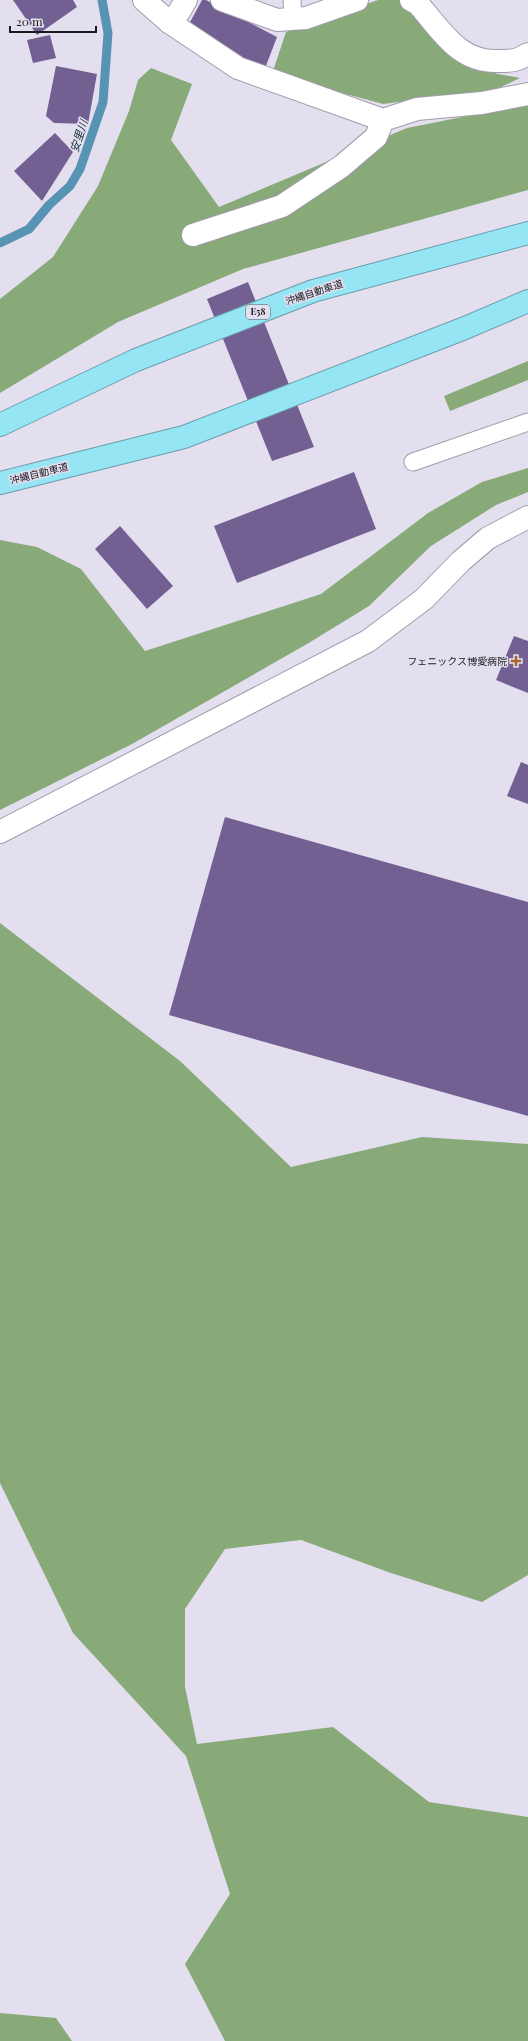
<svg xmlns="http://www.w3.org/2000/svg" width="528" height="2041" font-family="'Playfair Display','Noto Sans JP',serif">
  <style>
    .forest { fill: #88aa79 }
    .lines { fill: none; stroke-linecap: round; stroke-linejoin: round }
    .stream { stroke: #5794b3; stroke-width: 9 }
    .building { fill: #716091 }
    .service-casing { stroke: #a19cac; stroke-width: 19 }
    .minor-casing { stroke: #a19cac; stroke-width: 24 }
    .tertiary-casing { stroke: #a19cac; stroke-width: 24 }
    .motorway-casing { stroke: #6b9eaa; stroke-width: 24 }
    .service { stroke: #fff; stroke-width: 17 }
    .minor { stroke: #fff; stroke-width: 22 }
    .tertiary { stroke: #fff; stroke-width: 22 }
    .motorway { stroke: #96e5f5; stroke-width: 22 }
    .poi-dot { fill: #a5662e; stroke: #e4dfef; stroke-width: 1.5 }
    .labels { text-anchor: middle; stroke-width: 3; stroke-linejoin: round; paint-order: stroke }
    .shield { fill: #e4dfef; stroke: #57545d; stroke-width: 1 }
    .shield-label { font-size: 9px; font-weight: bold; fill: #1a191e }
    .street-label { font-size: 10px; fill: #1a191e; stroke: #e4dfef }
    .poi-label { font-size: 10px; fill: #1a191e; stroke: #e4dfef; text-anchor: end }
    .water-label { font-size: 11px; font-style: italic; fill: #13303e; stroke: #e4dfef }
  </style>
  <rect width="100%" height="100%" fill="#e4dfef"/>
  <g class="forest">
    <path d="M378,0H399L409,5L461,62L498,74L520,78L495,90L383,104L272,74L286,32Z"/>
    <path d="M151,68L192,84L171,140L219,207L407,128L528,104V190L243,269L118,322L0,393V299L53,257L98,186L129,111L138,80Z"/>
    <path d="M528,361V380L450,411L444,396Z"/>
    <path d="M528,468V492L496,505L431,546L369,606L307,644L132,744L0,810V540L37,547L81,569L145,651L321,594L428,513L482,482Z"/>
    <path d="M0,923L180,1061L291,1167L422,1137L528,1144V1575L482,1602L388,1572L301,1540L225,1549L185,1609V1687L197,1744L333,1727L429,1802L528,1817V2041H225L185,1964L230,1894L186,1756L73,1633L0,1483Z"/>
    <path d="M0,2013L56,2018L72,2041H0Z"/>
  </g>
  <g class="lines">
    <path class="stream" d="M0,243L29,229L49,205L70,186L80,169L103,102L108,33L102,0"/>
  </g>
  <g class="building">
    <path d="M13,0H73L77,7L37,35Z"/>
    <path d="M202,0H206L277,37L264,71L188,26Z"/>
    <path d="M50,35L56,58L33,63L27,40Z"/>
    <path d="M56,66L97,74L88,124L54,123L46,116Z"/>
    <path d="M55,133L73,152L42,201L14,171Z"/>
    <path d="M248,282L314,447L272,461L207,299Z"/>
    <path d="M354,472L376,529L237,583L214,526Z"/>
    <path d="M120,526L173,586L147,609L95,549Z"/>
    <path d="M514,636L528,641V693L496,680Z"/>
    <path d="M521,762L528,765V804L507,796Z"/>
    <path d="M225,817L528,902V1116L169,1015Z"/>
  </g>
  <g class="lines">
    <g class="service-casing">
      <g id="service">
        <path d="M292,0L293,19"/>
        <path d="M413,462L528,422"/>
      </g>
    </g>
    <g class="minor-casing">
      <g id="minor">
        <path d="M144,0L169,22L238,68L383,120L417,109L482,103L528,94"/>
        <path d="M222,0L277,20L306,18L357,0"/>
        <path d="M411,0L418,4C442,31 459,63 499,61C512,61 516,61 528,54"/>
        <path d="M169,22L179,12L186,0"/>
        <path d="M193,235L282,206L342,166L376,137L383,120"/>
      </g>
    </g>
    <g class="tertiary-casing">
      <path id="tertiary" d="M0,832L368,641L424,599L461,561L488,538L528,517"/>
    </g>
    <g class="motorway-casing">
      <g id="motorway">
        <path d="M0,425L136,360L313,291L528,233"/>
        <path d="M0,483L184,437L465,328L528,301"/>
      </g>
    </g>
    <use href="#service" class="service"/>
    <use href="#minor" class="minor"/>
    <use href="#tertiary" class="tertiary"/>
    <use href="#motorway" class="motorway"/>
  </g>
  <path class="poi-dot" d="M514 655h4v4h4v4h-4v4h-4v-4h-4v-4h4z"/>
  <g class="labels">
    <rect class="shield" x="246" y="305" width="24" height="14" rx="3"/>
    <g class="shield-label">
      <text x="258" y="315">E58</text>
    </g>
    <g class="street-label">
      <text transform="translate(314 292) rotate(-18)" y="4">沖縄自動車道</text>
      <text transform="translate(39 473) rotate(-14)" y="4">沖縄自動車道</text>
    </g>
    <g class="poi-label">
      <text x="507" y="665">フェニックス博愛病院</text>
    </g>
    <g class="water-label">
      <text transform="translate(79 136) rotate(-72)" y="4">安里川</text>
    </g>
  </g>
  <path d="M10 26v6h86v-6" fill="none" stroke="#1a191e" stroke-width="2"/>
  <text x="16" y="26" font-size="12" fill="#1a191e" stroke="#e4dfef" stroke-width="3" paint-order="stroke">20 m</text>
</svg>
